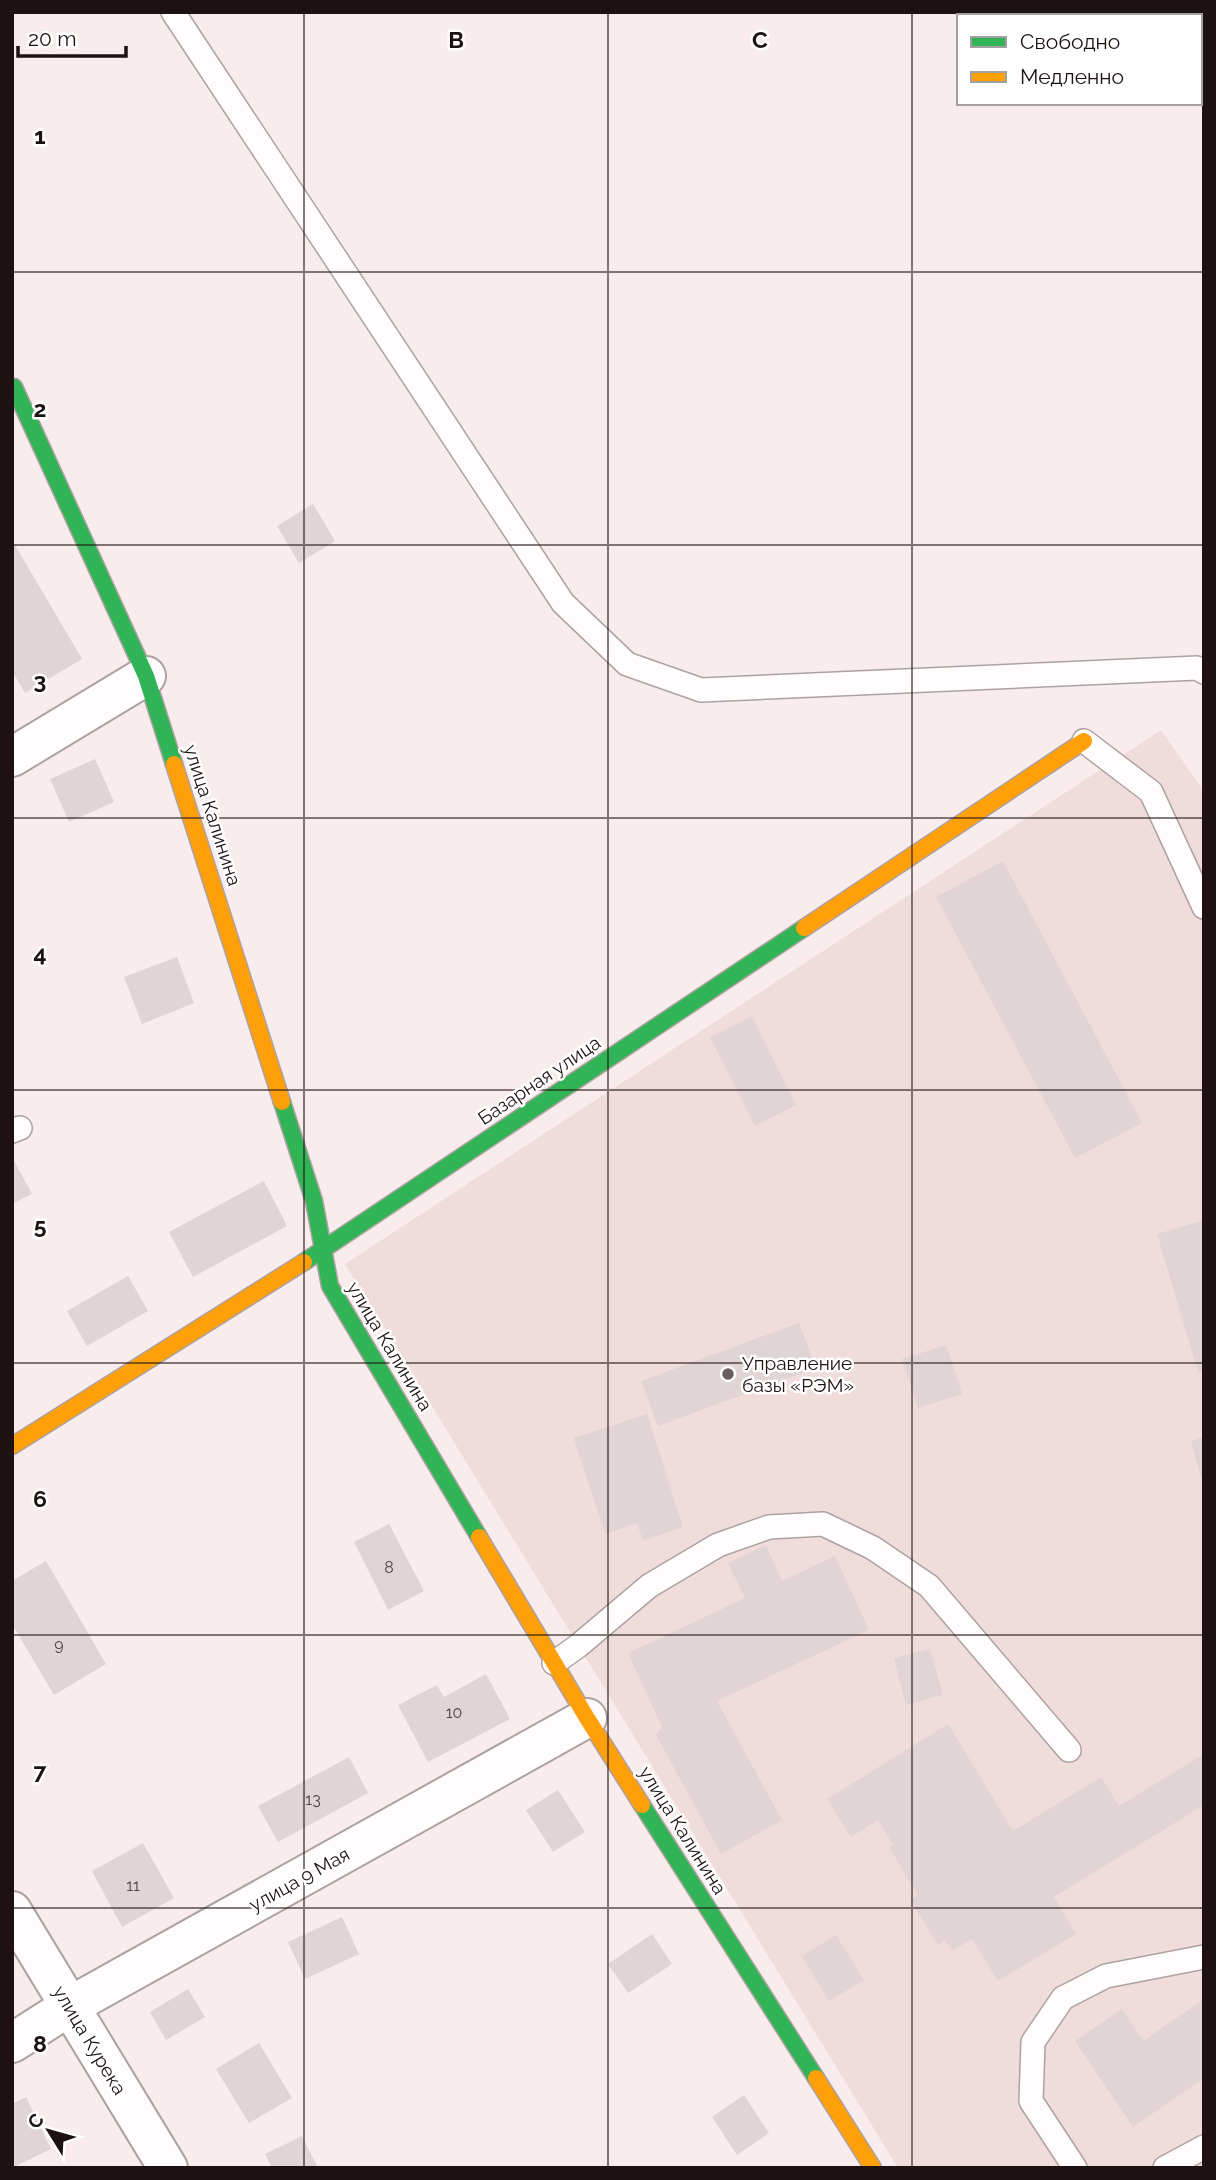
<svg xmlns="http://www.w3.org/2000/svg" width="1216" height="2180" font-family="Raleway,sans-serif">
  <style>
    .built { fill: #f0dddb }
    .building { fill: #e1d4d4 }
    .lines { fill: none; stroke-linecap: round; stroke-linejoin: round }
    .lane-casing { stroke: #ada2a1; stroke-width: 26 }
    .street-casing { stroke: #ada2a1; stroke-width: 42 }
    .fast-casing { stroke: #ada2a1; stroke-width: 19 }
    .slow-casing { stroke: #ada2a1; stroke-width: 19 }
    .lane { stroke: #fefcfc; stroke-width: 23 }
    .street { stroke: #fefcfc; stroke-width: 38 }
    .fast { stroke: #30b455; stroke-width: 16 }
    .slow { stroke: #ff9f0a; stroke-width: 16 }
    .grid { fill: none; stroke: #1d1211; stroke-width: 2; stroke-opacity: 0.55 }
    .poi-dot { fill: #6a5e5e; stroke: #fff; stroke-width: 2.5 }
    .labels { text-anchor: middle; stroke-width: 5; stroke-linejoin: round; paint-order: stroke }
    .number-label { font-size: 16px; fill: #4f4443 }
    .street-label { font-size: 19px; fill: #1d1211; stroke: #fff }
    .poi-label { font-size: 19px; fill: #1d1211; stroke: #fff; text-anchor: start }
    .grid-label { font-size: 23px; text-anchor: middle; font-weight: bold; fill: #1d1211; stroke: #fff; stroke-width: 5; stroke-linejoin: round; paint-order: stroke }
  </style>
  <rect width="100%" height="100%" fill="#f8ecec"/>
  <path class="built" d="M1161,730L1204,791V2168H898L345,1264Z"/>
  <g class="building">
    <path d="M313,504L335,541L299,563L277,526Z"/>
    <path d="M12,540L82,659L25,693L12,671Z"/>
    <path d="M95,759L114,802L69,822L50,779Z"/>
    <path d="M1003,861L1142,1123L1075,1158L936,897Z"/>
    <path d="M177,957L194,1003L142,1024L124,977Z"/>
    <path d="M752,1016L796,1105L755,1126L710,1037Z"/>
    <path d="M12,1157L32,1194L12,1204Z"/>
    <path d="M264,1181L287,1226L193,1277L169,1232Z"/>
    <path d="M1204,1220V1370L1198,1372L1157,1234Z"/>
    <path d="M128,1276L148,1311L87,1346L67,1311Z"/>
    <path d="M799,1323L816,1368L658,1426L641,1381Z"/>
    <path d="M946,1345L962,1394L918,1408L902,1359Z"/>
    <path d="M647,1414L683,1527L643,1541L637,1523L605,1534L574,1438Z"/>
    <path d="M1204,1437V1484H1203L1191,1441Z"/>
    <path d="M389,1524L424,1591L388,1610L354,1542Z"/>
    <path d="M766,1545L782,1581L835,1556L869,1630L717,1701L782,1820L721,1854L656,1735L662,1727L628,1653L745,1598L728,1563Z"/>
    <path d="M46,1561L106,1664L54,1695L12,1624V1581Z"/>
    <path d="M930,1649L943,1695L906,1705L894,1658Z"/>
    <path d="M486,1674L510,1719L428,1762L398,1705L437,1685L444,1697Z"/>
    <path d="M948,1724L1013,1831L1101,1777L1119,1806L1204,1754V1805L1054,1897L1076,1934L998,1981L972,1939L952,1951L945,1940L938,1945L910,1900L918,1895L889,1847L893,1845L878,1820L851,1837L827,1799Z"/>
    <path d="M349,1757L368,1793L278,1842L258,1806Z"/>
    <path d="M558,1790L585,1832L553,1852L526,1810Z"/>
    <path d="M143,1843L174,1898L122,1927L92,1871Z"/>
    <path d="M342,1917L359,1954L305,1979L288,1942Z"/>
    <path d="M652,1934L672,1964L628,1993L608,1964Z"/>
    <path d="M836,1935L864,1980L829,2001L802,1956Z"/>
    <path d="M188,1989L205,2017L166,2040L150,2012Z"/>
    <path d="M1204,1999V2078L1133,2127L1075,2041L1122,2009L1143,2041Z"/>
    <path d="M259,2043L292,2098L249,2123L216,2069Z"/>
    <path d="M744,2095L769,2133L737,2155L712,2117Z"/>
    <path d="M26,2097L51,2149L12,2168V2104Z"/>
    <path d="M302,2136L318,2168H272L265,2154Z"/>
  </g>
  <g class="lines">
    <g class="lane-casing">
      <g id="lane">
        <path d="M173,12L563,603L627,664L701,690L1197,668L1204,672"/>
        <path d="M1084,741L1151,792L1204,907"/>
        <path d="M12,1131L20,1128"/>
        <path d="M554,1663L578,1646L649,1586L718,1545L769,1527L823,1524L873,1548L929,1586L1069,1750"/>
        <path d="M1075,2168L1031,2101L1033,2042L1063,1998L1106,1976L1204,1957"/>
        <path d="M1165,2168L1204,2147"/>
      </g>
    </g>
    <g class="street-casing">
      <g id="street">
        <path d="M12,757L146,676"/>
        <path d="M12,1911L168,2168"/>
        <path d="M12,2043L70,2006L587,1718"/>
      </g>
    </g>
    <g class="fast-casing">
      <g id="fast">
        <path d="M14,387L146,676L174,764"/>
        <path d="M282,1102L314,1201L330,1286L479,1537"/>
        <path d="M304,1262L804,928"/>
        <path d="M642,1805L816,2078"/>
      </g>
    </g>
    <g class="slow-casing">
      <g id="slow">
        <path d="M174,764L282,1102"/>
        <path d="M804,928L1084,741"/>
        <path d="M12,1446L304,1262"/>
        <path d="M479,1537L587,1718L642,1805"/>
        <path d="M816,2078L873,2168"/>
      </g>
    </g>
    <use href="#lane" class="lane"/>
    <use href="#street" class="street"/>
    <use href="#fast" class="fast"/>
    <use href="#slow" class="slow"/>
  </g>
  <path class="grid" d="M304,12V2168M608,12V2168M912,12V2168M12,272H1204M12,545H1204M12,818H1204M12,1090H1204M12,1363H1204M12,1635H1204M12,1908H1204"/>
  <circle class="poi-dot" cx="728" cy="1374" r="7"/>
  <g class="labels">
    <g class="number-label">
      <text x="389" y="1573">8</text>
      <text x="59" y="1650">9</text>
      <text x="454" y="1718">10</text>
      <text x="313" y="1805">13</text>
      <text x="133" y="1891">11</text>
    </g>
    <g class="street-label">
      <text transform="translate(213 815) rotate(72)" y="7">улица Калинина</text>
      <text transform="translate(539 1080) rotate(-34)" y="7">Базарная улица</text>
      <text transform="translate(390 1346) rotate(59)" y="7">улица Калинина</text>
      <text transform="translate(683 1830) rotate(58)" y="7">улица Калинина</text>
      <text transform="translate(299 1879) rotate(-29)" y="7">улица 9 Мая</text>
      <text transform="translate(90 2040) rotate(59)" y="7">улица Курека</text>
    </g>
    <g class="poi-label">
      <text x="742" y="1370">Управление<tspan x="742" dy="22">базы «РЭМ»</tspan></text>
    </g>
  </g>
  <g class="grid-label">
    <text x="456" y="48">B</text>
    <text x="760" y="48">C</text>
    <text x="40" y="144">1</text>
    <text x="40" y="417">2</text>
    <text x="40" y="689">3</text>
    <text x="40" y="962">4</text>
    <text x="40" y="1234">5</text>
    <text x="40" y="1507">6</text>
    <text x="40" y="1779">7</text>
    <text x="40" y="2052">8</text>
  </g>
  <rect width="1216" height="2180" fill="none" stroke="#1d1211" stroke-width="28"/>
  <rect x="957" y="14" width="245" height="91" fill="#ffffff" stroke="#a5a0a0" stroke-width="2"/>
  <rect x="971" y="37" width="35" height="10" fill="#30b455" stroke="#a5a0a0" stroke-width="2"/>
  <text x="1020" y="49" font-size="21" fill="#1d1211">Свободно</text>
  <rect x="971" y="72" width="35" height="10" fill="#ff9f0a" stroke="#a5a0a0" stroke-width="2"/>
  <text x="1020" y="84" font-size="21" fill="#1d1211">Медленно</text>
  <g transform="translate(49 2131) rotate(307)" stroke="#ffffff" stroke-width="5" paint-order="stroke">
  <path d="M0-5L12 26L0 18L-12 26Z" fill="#1d1211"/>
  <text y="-10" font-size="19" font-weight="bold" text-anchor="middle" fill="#1d1211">С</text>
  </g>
  <path d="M18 46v10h108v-10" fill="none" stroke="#1d1211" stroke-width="3.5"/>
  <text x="28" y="46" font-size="21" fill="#1d1211" stroke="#ffffff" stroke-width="5" paint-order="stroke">20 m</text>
</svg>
